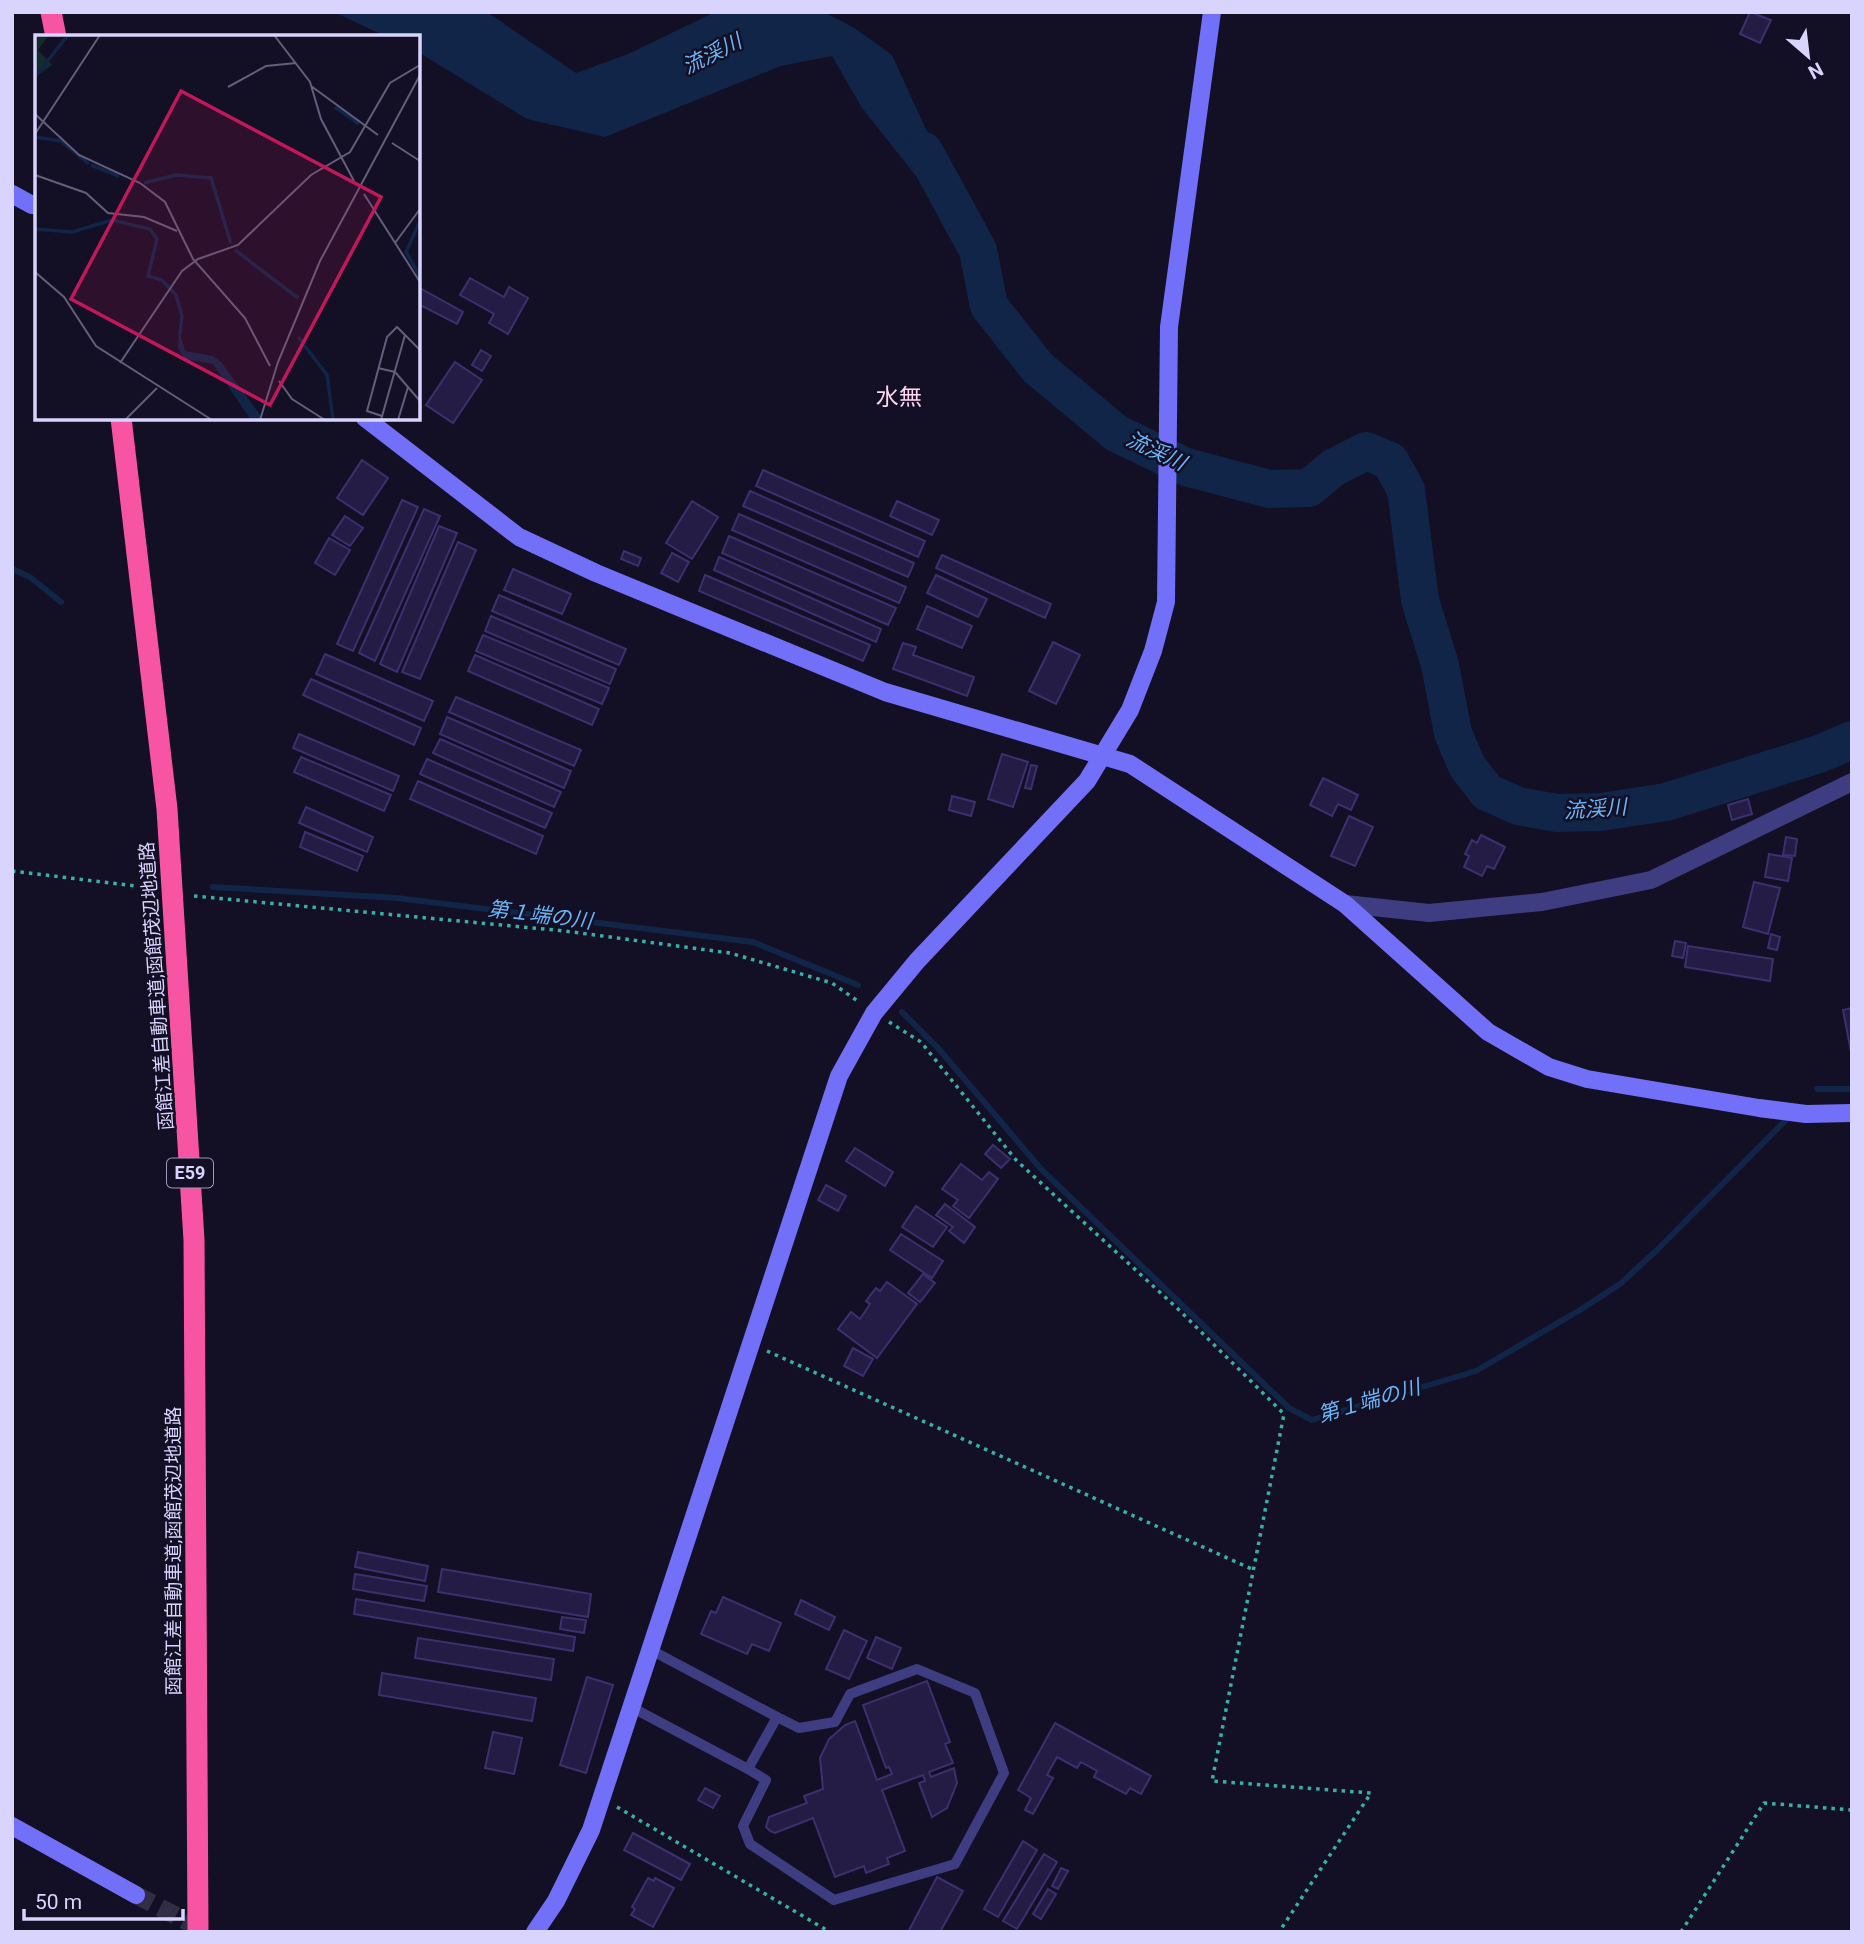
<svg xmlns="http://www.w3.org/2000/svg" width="1864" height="1944" font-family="Roboto,'Noto Sans JP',sans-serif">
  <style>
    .water { fill: #102547 }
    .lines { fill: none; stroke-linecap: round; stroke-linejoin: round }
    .stream { stroke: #102547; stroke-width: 6 }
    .river { stroke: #102547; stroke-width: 38 }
    .building { fill: #241c44; stroke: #3c306f; stroke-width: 2 }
    .secondary-tunnel { stroke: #312d45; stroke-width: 18; stroke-dasharray: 18 9; stroke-linecap: butt }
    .path { stroke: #35b1a8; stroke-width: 3.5; stroke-dasharray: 3.5 5; stroke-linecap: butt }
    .lane { stroke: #3f3d81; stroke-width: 10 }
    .street { stroke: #3f3d81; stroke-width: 18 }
    .secondary { stroke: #7270f8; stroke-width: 18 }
    .highway { stroke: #f755a4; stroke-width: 21 }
    .labels { text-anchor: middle; stroke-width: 5; stroke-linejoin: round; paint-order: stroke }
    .shield { fill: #130f24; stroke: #9e99bc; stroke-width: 2 }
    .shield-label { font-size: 18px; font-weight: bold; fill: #d9d4fd }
    .street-label { font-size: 19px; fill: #d9d4fd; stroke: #130f24 }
    .water-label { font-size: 21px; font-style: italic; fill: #67b6f8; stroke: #130f24 }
    .quarter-label { font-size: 23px; fill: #fdd6ef; stroke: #130f24 }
    .inset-river { fill: none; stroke: #102547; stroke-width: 3.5 }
    .inset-road { fill: none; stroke: #625e7b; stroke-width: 2 }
    .view { fill: #c2185b; fill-opacity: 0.15; stroke: #c2185b; stroke-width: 3.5 }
    .inset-edge { fill: none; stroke: #d9d4fd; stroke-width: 3.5 }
  </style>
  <rect width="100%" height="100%" fill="#130f24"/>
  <path class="water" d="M334,12H487L576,73L628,54L715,12H824L853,27L892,55L958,199L931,195L862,108L832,56L781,66L605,137L527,119L418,52V37H387Z"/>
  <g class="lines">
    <g class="stream">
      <path d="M12,569L30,577L61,602"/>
      <path d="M213,887L397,898L753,942L858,985"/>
      <path d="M902,1012L938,1048L1041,1169L1289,1408L1312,1420L1476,1371L1580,1310L1620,1284L1657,1250L1787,1119"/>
      <path d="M1817,1089H1852"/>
    </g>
    <path class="river" d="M924,151L978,250L989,306L1038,368L1116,433L1186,467L1270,489L1309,488L1333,468L1366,451L1390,461L1406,490L1420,600L1440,665L1453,733L1467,766L1487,792L1518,806L1557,813L1601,812L1666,802L1819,754L1852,740"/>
  </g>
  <g class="building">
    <path d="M1750,12L1771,20L1760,43L1740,34Z"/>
    <path d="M470,278L504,297L509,287L528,298L508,334L489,323L494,314L460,295Z"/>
    <path d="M418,287L463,312L457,324L418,304Z"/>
    <path d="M481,350L491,356L482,371L472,365Z"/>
    <path d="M455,362L482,380L453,423L426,405Z"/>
    <path d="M362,460L388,478L363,515L337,498Z"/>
    <path d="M763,470L925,541L918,557L756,486Z"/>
    <path d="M750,491L914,563L908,577L743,506Z"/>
    <path d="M402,500L418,507L353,651L337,644Z"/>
    <path d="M692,501L718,517L692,559L666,543Z"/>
    <path d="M897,501L939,520L932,535L890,516Z"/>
    <path d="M424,509L440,516L375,661L359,653Z"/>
    <path d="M739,514L906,587L899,603L732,530Z"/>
    <path d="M345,516L363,528L350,546L332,535Z"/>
    <path d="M439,526L457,533L397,672L380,664Z"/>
    <path d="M729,536L896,608L888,625L722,553Z"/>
    <path d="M329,538L350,550L335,575L315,563Z"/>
    <path d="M458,542L476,550L420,679L402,672Z"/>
    <path d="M624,551L641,558L638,566L621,559Z"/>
    <path d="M672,553L689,562L678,582L661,573Z"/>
    <path d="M942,555L1051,604L1045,618L936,568Z"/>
    <path d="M719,557L881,629L876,642L714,570Z"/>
    <path d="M513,569L571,594L562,614L504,590Z"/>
    <path d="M705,575L870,645L863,661L699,591Z"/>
    <path d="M936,575L987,599L978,617L927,593Z"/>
    <path d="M499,595L626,649L619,665L492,611Z"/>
    <path d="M927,606L972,626L962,648L917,629Z"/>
    <path d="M491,616L616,669L610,684L485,631Z"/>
    <path d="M483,635L609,688L602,704L476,651Z"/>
    <path d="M1053,642L1080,655L1056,704L1029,691Z"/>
    <path d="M903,643L916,647L913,655L974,677L967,696L893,669Z"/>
    <path d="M325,654L433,701L424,721L316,674Z"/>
    <path d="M475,655L599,709L592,725L468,671Z"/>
    <path d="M311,679L421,728L414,745L303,695Z"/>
    <path d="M456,697L581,750L574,766L449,712Z"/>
    <path d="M447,717L571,771L564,788L440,734Z"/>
    <path d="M299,734L399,776L393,791L293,748Z"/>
    <path d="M440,739L561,792L554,807L433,753Z"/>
    <path d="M1002,754L1028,762L1013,807L988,799Z"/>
    <path d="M301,757L391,795L384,811L294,772Z"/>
    <path d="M427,759L552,813L545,828L420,774Z"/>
    <path d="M1031,765L1037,766L1031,789L1025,788Z"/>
    <path d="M1323,778L1358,795L1351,810L1338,804L1332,816L1310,805Z"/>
    <path d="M418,781L543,836L536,854L410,799Z"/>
    <path d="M952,796L975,802L971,816L949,810Z"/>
    <path d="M1748,799L1752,814L1732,820L1728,805Z"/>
    <path d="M306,807L373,837L367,852L299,823Z"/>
    <path d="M1349,816L1373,827L1355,866L1331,856Z"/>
    <path d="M305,832L363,856L357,871L300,847Z"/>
    <path d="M1481,835L1505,847L1494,869L1487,866L1482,876L1464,867L1469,856L1465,854L1472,840L1477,843Z"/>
    <path d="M1786,837L1797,839L1795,856L1783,855Z"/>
    <path d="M1769,854L1792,858L1788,881L1765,877Z"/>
    <path d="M1754,882L1780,888L1768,934L1743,927Z"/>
    <path d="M1771,934L1780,937L1777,950L1768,948Z"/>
    <path d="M1675,941L1686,943L1683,958L1672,956Z"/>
    <path d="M1688,946L1773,959L1770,981L1685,967Z"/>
    <path d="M1852,1008V1057L1843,1010Z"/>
    <path d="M993,1145L1010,1159L1001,1168L985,1154Z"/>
    <path d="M855,1148L893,1172L885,1186L846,1161Z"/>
    <path d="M961,1164L982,1180L989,1172L998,1179L969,1218L953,1206L958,1200L942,1189Z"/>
    <path d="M826,1185L846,1196L838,1211L818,1200Z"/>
    <path d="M945,1204L975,1227L964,1243L949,1231L953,1227L936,1215Z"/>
    <path d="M916,1206L947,1227L933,1247L902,1227Z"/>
    <path d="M901,1234L943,1261L932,1278L890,1250Z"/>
    <path d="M923,1274L935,1283L920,1302L908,1293Z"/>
    <path d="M887,1282L917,1304L877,1358L838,1329L851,1312L860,1319L870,1304L866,1301L876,1288L880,1291Z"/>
    <path d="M853,1348L873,1359L863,1376L844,1366Z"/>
    <path d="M358,1552L428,1566L425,1581L355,1567Z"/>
    <path d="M442,1569L591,1594L588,1617L438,1592Z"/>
    <path d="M355,1574L427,1586L424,1601L353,1589Z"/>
    <path d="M723,1597L781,1623L769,1651L752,1644L747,1654L701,1634L711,1611L716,1613Z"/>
    <path d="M356,1599L575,1637L573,1651L354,1614Z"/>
    <path d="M801,1600L835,1617L829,1630L795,1614Z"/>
    <path d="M562,1617L586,1620L584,1633L560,1629Z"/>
    <path d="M844,1630L867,1641L849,1679L826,1669Z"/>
    <path d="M876,1637L901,1648L892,1669L867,1658Z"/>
    <path d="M418,1638L554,1659L551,1680L415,1658Z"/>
    <path d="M382,1673L536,1698L532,1721L379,1695Z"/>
    <path d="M587,1677L613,1685L586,1773L560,1765Z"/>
    <path d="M927,1681L950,1742L945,1744L953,1763L929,1772L931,1777L954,1768L957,1783L947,1808L932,1817L919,1783L925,1781L923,1775L882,1790L905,1851L887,1858L889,1864L866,1873L864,1866L835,1877L813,1818L775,1833L770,1831L766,1827L769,1817L807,1803L804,1796L823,1789L820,1758L829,1739L845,1725L855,1721L877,1780L892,1774L889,1767L886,1768L863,1705Z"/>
    <path d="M1055,1723L1151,1776L1141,1794L1130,1788L1126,1794L1094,1777L1097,1771L1081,1762L1077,1768L1057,1757L1047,1775L1053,1778L1033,1814L1025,1810L1031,1798L1018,1790Z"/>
    <path d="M493,1732L522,1738L514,1774L485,1768Z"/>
    <path d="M705,1788L720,1796L713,1808L698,1800Z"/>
    <path d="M633,1833L690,1864L681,1880L624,1850Z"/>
    <path d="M1023,1841L1037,1850L998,1917L984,1909Z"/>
    <path d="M1044,1854L1057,1862L1017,1929L1003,1921Z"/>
    <path d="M1061,1868L1068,1871L1058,1889L1052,1886Z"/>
    <path d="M937,1877L963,1891L940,1932H908Z"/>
    <path d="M648,1878L654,1881L655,1878L674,1888L653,1927L631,1915L635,1909L632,1907Z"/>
    <path d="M1048,1889L1056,1894L1041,1919L1033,1914Z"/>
  </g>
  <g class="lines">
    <path class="secondary-tunnel" d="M136,1895L207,1932"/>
    <g class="path">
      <path d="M12,871L152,888"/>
      <path d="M194,896L565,931L730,953L832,983L859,1002"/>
      <path d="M889,1022L921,1042L1016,1160L1177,1308L1284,1414L1212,1781L1371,1793L1279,1932"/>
      <path d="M767,1351L1254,1570"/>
      <path d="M617,1807L830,1932"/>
      <path d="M1681,1932L1764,1803L1852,1810"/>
    </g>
    <g class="lane">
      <path d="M631,1707L748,1769L777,1717L649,1649"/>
      <path d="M748,1769L766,1780L743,1826L750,1844L834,1900L955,1864L1004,1773L975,1693L917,1669L850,1694L835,1722L799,1728L777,1717"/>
    </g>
    <path class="street" d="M1345,904L1429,913L1542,902L1651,880L1852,782"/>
    <g class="secondary">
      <path d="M12,194L32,205"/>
      <path d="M365,418L519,537L596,573L885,692L1130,764L1345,904L1488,1032L1549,1067L1587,1079L1759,1108L1806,1114L1852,1113"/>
      <path d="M12,1826L136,1895"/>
      <path d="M535,1932L556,1901L591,1830L839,1076L874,1013L917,961L1087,781L1130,710L1153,651L1166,602L1169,327L1212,12"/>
    </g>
    <g class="highway">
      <path d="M51,12L56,37"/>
      <path d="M121,418L167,809L194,1240L198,1932"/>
    </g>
  </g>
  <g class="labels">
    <rect class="shield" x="167" y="1158.5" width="46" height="29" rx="5"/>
    <g class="shield-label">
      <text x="190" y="1179">E59</text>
    </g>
    <g class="street-label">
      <text transform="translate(156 986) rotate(-94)" y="7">函館江差自動車道;函館茂辺地道路</text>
      <text transform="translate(173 1551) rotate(-90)" y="7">函館江差自動車道;函館茂辺地道路</text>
    </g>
    <g class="water-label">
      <text transform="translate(712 54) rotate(-27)" y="7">流渓川</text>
      <text transform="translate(1156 451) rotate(25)" y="7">流渓川</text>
      <text transform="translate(1595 809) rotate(-4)" y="7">流渓川</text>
      <text transform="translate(540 915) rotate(7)" y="7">第１端の川</text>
      <text transform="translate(1369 1401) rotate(-16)" y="7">第１端の川</text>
    </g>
    <g class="quarter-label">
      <text x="899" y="405">水無</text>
    </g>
  </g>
  <g transform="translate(35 35)">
    <rect width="385" height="385" fill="#130f24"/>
    <path d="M0,0H14L3,15L17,30L0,42Z" fill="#132d2c"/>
    <path d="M144,294L150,316L178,321L186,327L229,385H216L178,329L150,324L143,313Z" fill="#102547"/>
    <path class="inset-river" d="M0,42L33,0M300,72L324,89M0,102L26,106L54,129M56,130L84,141M109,148L141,140L176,143L196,209M385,186L371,217L385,241M0,194L37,197L77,185L115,194L122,204L113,241L127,245L141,260L147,281L145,300M200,215L263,263M263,302L292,340L298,385"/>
    <path class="inset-road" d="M239,0L275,47L286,84L319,146M276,51L343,100M193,52L231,31L261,28M0,79L44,120L105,148L130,167L158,224L210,283L235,331M0,99L65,0M357,108L385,126M0,140L51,158L73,178L109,182L142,196M329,159L385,247M360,208L385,174M0,237L29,262L61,311L177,385M85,328L147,236L163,224L203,210L276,140L315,117L355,48L385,30M343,333L360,337L385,366M244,346L257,364L290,385M347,381L332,376L352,302L362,292L385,315M90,385L122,353M225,385L243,327L285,226L385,40M346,385L370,300M363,385L373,352"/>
    <path class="view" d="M146,56L346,162L235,370L36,264Z"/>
    <rect width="385" height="385" class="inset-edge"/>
  </g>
  <rect width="1864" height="1944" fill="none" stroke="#d9d4fd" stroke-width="28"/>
  <g transform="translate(1808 56) rotate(152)" stroke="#130f24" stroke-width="5" paint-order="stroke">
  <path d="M0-5L12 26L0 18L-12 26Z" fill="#d9d4fd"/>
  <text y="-10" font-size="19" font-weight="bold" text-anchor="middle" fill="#d9d4fd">N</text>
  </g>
  <path d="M24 1909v10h159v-10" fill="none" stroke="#d9d4fd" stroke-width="3.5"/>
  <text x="35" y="1909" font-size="21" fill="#d9d4fd" stroke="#130f24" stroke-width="5" paint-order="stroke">50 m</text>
</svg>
